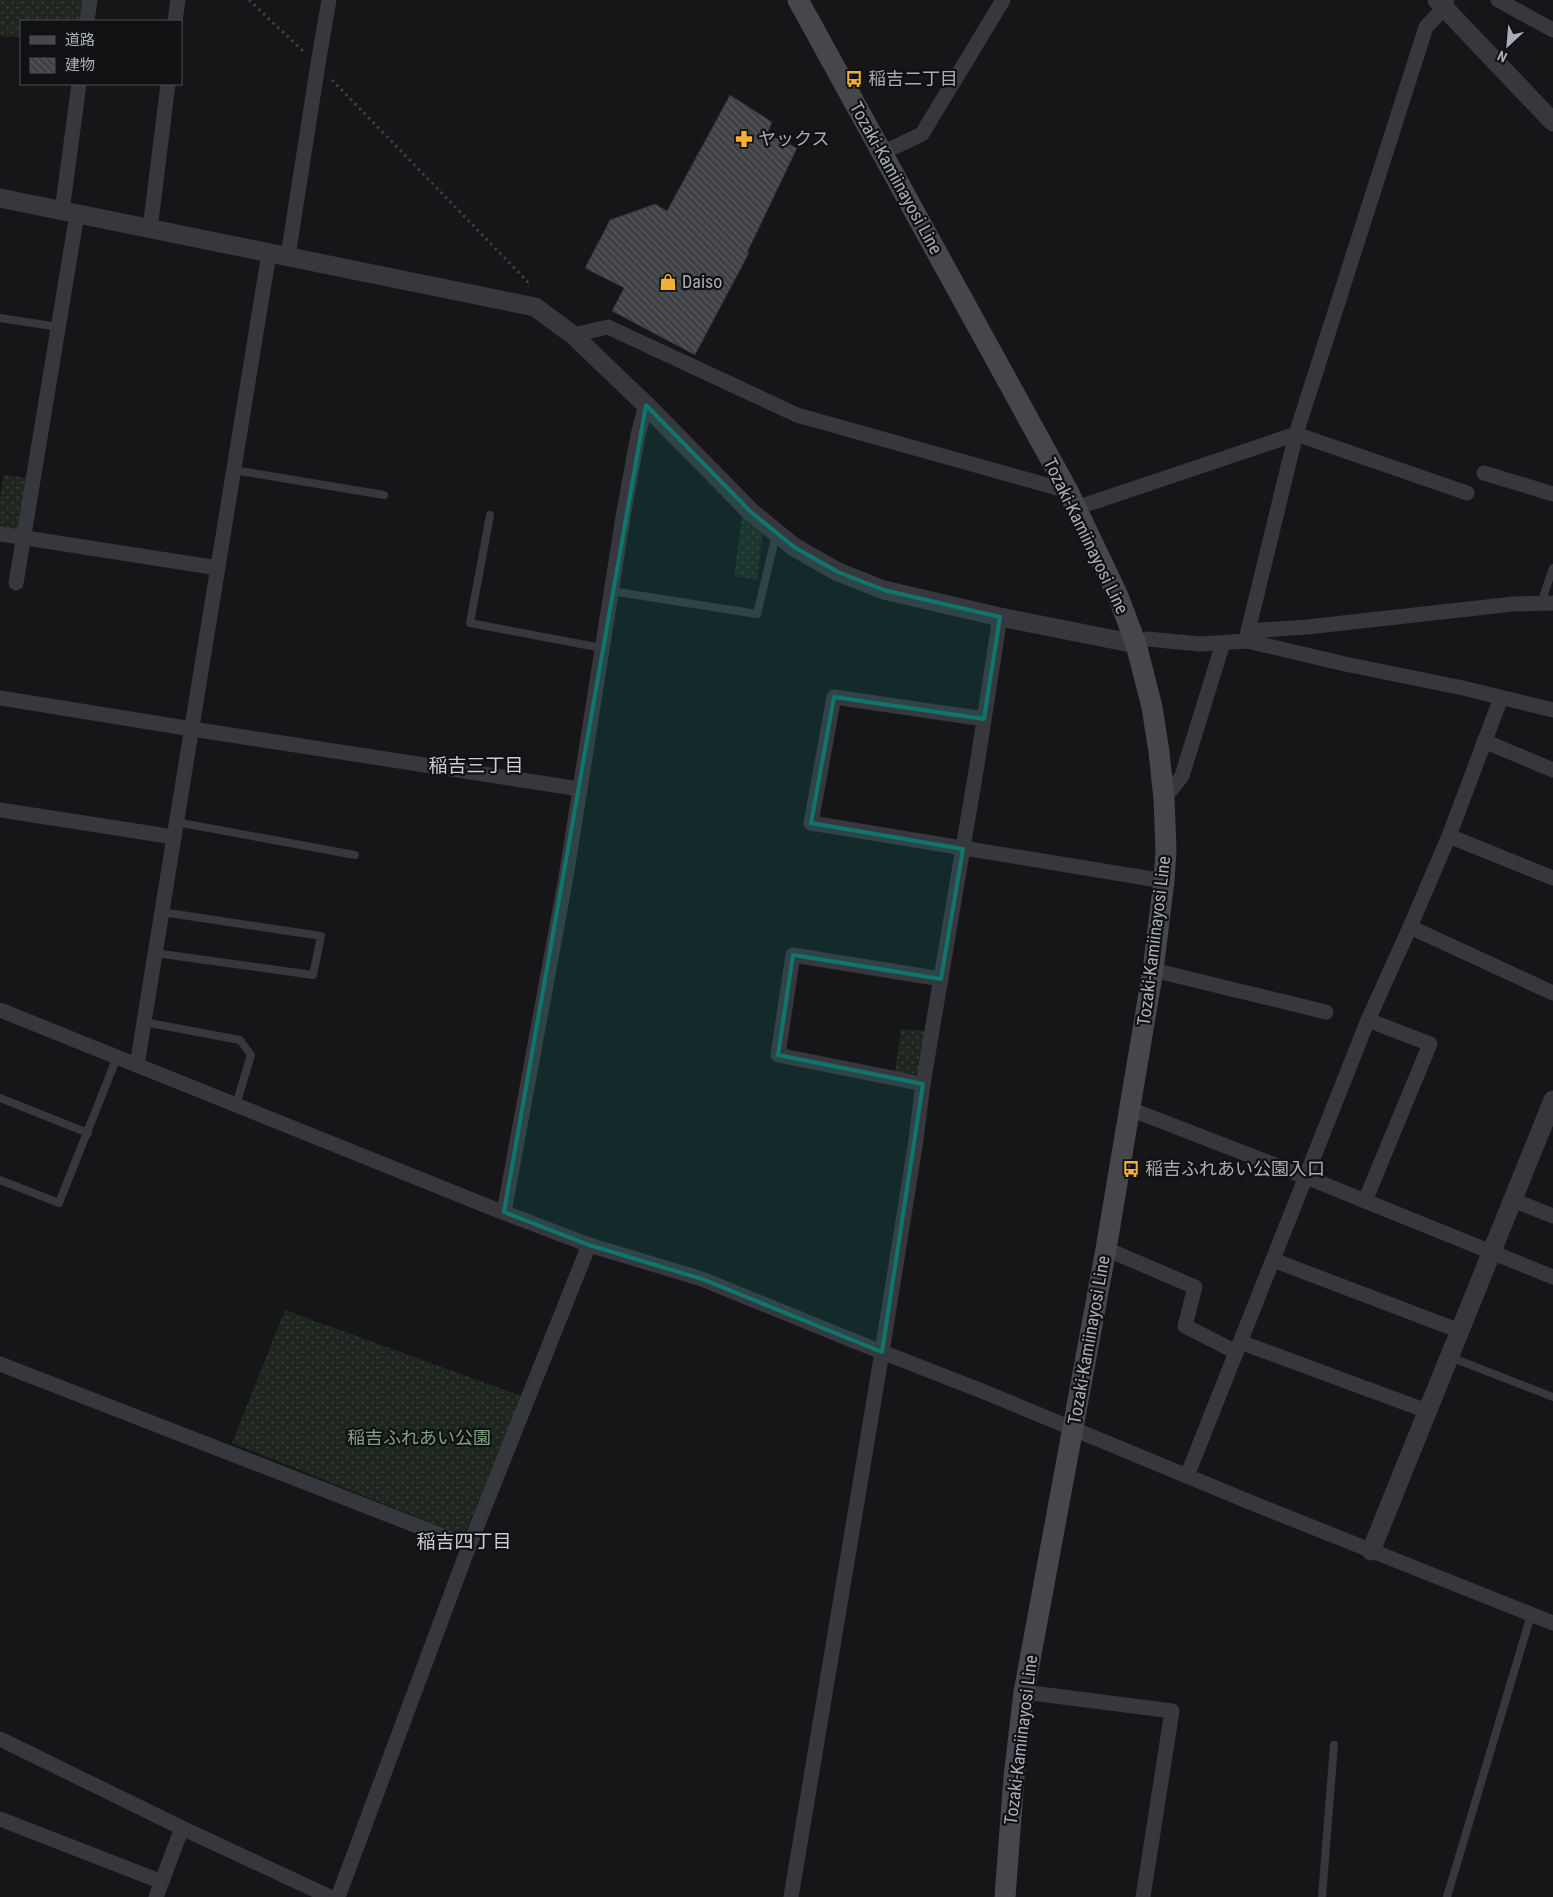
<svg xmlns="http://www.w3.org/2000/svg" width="1553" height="1897" font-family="'Roboto Condensed','Noto Sans JP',sans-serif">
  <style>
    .grass { fill: url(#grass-dots) }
    .building { fill: url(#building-back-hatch); stroke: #303034 }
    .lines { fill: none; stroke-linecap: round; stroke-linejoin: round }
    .path { stroke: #3d3f44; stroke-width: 3; stroke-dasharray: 2.5 4; stroke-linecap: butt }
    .service { stroke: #37383d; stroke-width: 8 }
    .minor { stroke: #37383d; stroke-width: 15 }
    .tertiary { stroke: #37383d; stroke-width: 19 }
    .secondary { stroke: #45474d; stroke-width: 21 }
    .marked { fill: #0f766e; fill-opacity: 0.2; stroke: #0f766e; stroke-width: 4; stroke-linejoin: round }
    .labels { text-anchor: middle; stroke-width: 4.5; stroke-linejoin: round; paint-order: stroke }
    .poi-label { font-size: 18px; fill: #a8adb8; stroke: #111113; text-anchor: start }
    .street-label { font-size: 18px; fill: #a8adb8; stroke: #111113 }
    .park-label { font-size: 18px; fill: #7fa381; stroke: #111113 }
    .neighbourhood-label { font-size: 19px; fill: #c9ccd4; stroke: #111113 }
  </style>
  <defs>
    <pattern id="grass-dots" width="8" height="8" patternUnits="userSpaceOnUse" patternTransform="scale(1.25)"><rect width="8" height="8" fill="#1e261f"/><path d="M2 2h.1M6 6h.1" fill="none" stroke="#3c433d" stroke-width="1.8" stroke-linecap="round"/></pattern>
    <pattern id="building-back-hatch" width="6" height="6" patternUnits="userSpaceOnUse" patternTransform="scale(1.25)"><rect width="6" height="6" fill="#404145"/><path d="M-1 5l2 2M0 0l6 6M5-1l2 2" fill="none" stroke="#595a5e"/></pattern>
  </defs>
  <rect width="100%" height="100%" fill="#161618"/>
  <g class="grass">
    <path d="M0,0H90L87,21H21V37L0,36Z"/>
    <path d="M4,475L29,478L20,533L0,530V499Z"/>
    <path d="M743,509L764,526L757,580L734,576Z"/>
    <path d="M901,1029L927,1031L919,1074L895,1072Z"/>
    <path d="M285,1310L522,1396L464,1536L232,1443Z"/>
  </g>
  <path class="building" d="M730,95L772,122L767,134L797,148L747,253H749L695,355L612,311L624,288L585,268L610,220L655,204L667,211Z"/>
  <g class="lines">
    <g class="path">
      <path d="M249,0L303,51"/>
      <path d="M332,80L527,281L529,287"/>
    </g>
    <g class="service">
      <path d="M0,318L58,327"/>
      <path d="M234,470L384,495"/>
      <path d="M490,515L470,623L602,648"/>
      <path d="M611,591L757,614L776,535"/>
      <path d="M1541,603L1553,568"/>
      <path d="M176,822L355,855"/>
      <path d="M155,953L313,975L321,936L162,912"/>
      <path d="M144,1022L240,1040L251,1055L236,1105"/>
      <path d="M0,1098L88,1133"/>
      <path d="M0,1180L59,1203L117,1057"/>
      <path d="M1450,1357L1553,1397"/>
      <path d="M1322,1897L1334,1745"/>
      <path d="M1447,1897L1531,1615"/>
    </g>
    <g class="minor">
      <path d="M1498,0L1553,30"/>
      <path d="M87,21L90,0"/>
      <path d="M175,21L178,0"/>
      <path d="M882,153L922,134L1003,0"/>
      <path d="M62,211L79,84"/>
      <path d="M150,229L168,84"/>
      <path d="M288,256L318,64L329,0"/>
      <path d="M573,335L608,327L797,415L1068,491"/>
      <path d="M1484,473L1553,494"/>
      <path d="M1076,508L1296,434L1467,493"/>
      <path d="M0,534L218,568"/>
      <path d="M16,583L77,214"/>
      <path d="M1248,631L1307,627L1513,604L1553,603"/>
      <path d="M1247,641L1248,631L1296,434L1426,27L1444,8L1447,0"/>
      <path d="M1136,644L1147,639L1200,644L1247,641L1345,664L1463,688L1553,710"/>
      <path d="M0,698L192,729L580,789"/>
      <path d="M984,719L834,697L811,823L1164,881"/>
      <path d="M1484,741L1553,770"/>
      <path d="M1164,799L1182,776L1223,643"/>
      <path d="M0,810L174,837"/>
      <path d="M1449,836L1553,878"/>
      <path d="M1410,927L1553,993"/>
      <path d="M1153,970L1326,1012"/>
      <path d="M0,1010L492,1208L589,1245L702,1279L854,1341L987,1393L1257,1505L1553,1623"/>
      <path d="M137,1065L269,253"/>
      <path d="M923,1084L778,1055L793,955L941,979"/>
      <path d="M1130,1109L1306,1177L1553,1277"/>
      <path d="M1513,1200L1553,1216"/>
      <path d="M1365,1201L1430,1044L1368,1020"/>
      <path d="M504,1212L566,877L624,511L638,435L646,405"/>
      <path d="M1106,1249L1195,1287L1185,1326L1236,1352"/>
      <path d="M1273,1260L1460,1331"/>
      <path d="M1240,1342L1427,1411"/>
      <path d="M0,1364L469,1546"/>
      <path d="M1187,1476L1368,1020L1410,927L1449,836L1501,698"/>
      <path d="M1024,1692L1172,1711L1143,1897"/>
      <path d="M0,1739L182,1828L330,1897"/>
      <path d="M0,1819L162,1882"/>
      <path d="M156,1897L182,1828"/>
      <path d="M338,1897L469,1546L589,1245"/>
      <path d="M791,1897L882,1352L916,1140L923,1084L977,765L1000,617"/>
    </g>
    <g class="tertiary">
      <path d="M1437,0L1553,122"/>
      <path d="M0,198L535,307L573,335L646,405L751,512L794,547L838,572L884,590L1000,617L1136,644"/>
      <path d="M1371,1551L1553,1100"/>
    </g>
    <path class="secondary" d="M798,0L1068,491L1118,596L1136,644L1152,707L1159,752L1164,799L1166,851L1164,881L1153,970L1106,1249L1024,1692L1014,1777L1005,1897"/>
  </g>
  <path class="marked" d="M646,405L751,512L794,547L838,572L884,590L1000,617L984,719L834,697L811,823L963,849L941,979L793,955L778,1055L923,1084L882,1352L702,1279L589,1245L504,1212Z"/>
  <defs>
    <g id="bus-bare" transform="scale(1.35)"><path d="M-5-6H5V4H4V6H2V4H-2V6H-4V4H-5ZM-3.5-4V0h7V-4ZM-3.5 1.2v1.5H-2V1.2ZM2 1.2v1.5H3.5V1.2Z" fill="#f2b134" stroke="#111113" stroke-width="2.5" paint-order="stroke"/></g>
    <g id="pharmacy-bare" transform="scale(1.35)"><path d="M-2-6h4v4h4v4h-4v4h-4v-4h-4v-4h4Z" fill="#f2b134" stroke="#111113" stroke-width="2.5" paint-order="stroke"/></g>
    <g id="shop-bare" transform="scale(1.35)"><path d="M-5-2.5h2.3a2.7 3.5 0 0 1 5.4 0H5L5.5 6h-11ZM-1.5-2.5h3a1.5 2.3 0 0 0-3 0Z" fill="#f2b134" stroke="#111113" stroke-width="2.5" paint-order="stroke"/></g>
  </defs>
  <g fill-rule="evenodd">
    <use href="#bus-bare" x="854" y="79"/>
    <use href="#pharmacy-bare" x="744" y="139"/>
    <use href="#shop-bare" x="668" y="282"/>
    <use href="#bus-bare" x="1131" y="1169"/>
  </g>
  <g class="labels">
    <g class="poi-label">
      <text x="868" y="85">稲吉二丁目</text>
      <text x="758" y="145">ヤックス</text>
      <text x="682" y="288">Daiso</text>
      <text x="1145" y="1175">稲吉ふれあい公園入口</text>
    </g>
    <g class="street-label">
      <text transform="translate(896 178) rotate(61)" y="6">Tozaki-Kamiinayosi Line</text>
      <text transform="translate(1086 536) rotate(64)" y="6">Tozaki-Kamiinayosi Line</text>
      <text transform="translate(1154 941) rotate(-83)" y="6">Tozaki-Kamiinayosi Line</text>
      <text transform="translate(1089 1340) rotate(-80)" y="6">Tozaki-Kamiinayosi Line</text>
      <text transform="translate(1021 1740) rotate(-83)" y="6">Tozaki-Kamiinayosi Line</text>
    </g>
    <g class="park-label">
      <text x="419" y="1444">稲吉ふれあい公園</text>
    </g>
    <g class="neighbourhood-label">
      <text x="476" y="772">稲吉三丁目</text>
      <text x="464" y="1548">稲吉四丁目</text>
    </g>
  </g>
  <rect x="20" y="20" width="162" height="65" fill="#111113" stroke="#4d4f55"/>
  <rect x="30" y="36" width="25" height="8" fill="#45474d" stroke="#4d4f55"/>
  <text x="65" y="45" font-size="15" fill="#a8adb8">道路</text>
  <rect x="30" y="58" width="25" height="15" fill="url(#building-back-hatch)" stroke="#4d4f55"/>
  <text x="65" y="70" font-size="15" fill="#a8adb8">建物</text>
  <g transform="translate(1508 45) rotate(206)" stroke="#111113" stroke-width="4" paint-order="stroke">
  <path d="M0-4L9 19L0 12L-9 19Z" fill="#a8adb8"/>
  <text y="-8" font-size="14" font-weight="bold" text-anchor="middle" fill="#a8adb8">N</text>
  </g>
</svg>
